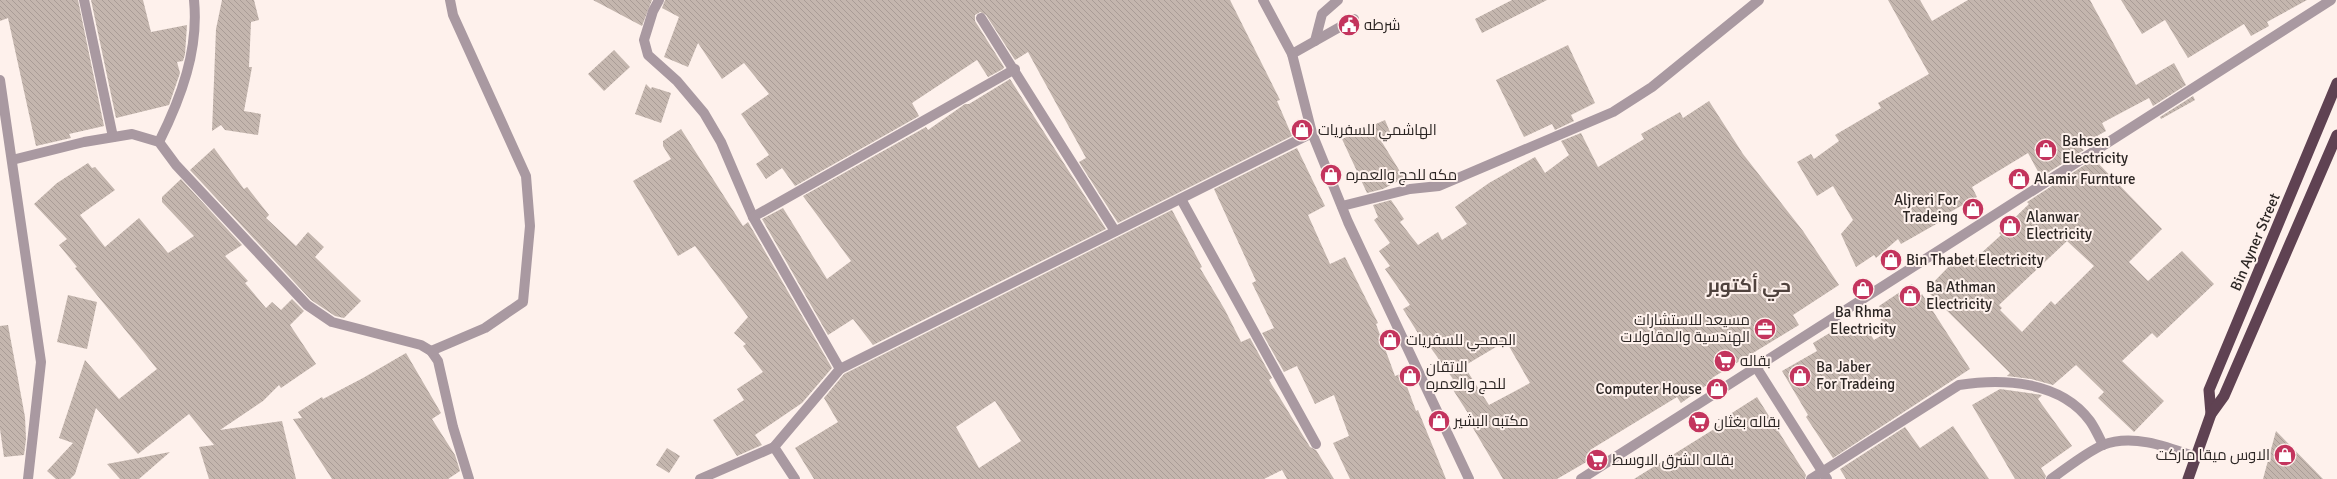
<svg xmlns="http://www.w3.org/2000/svg" width="2337" height="479" font-family="Signika,Cairo,sans-serif">
  <style>
    .building { fill: url(#building-back-hatch); fill-rule: evenodd }
    .lines { fill: none; stroke-linecap: round; stroke-linejoin: round }
    .minor { stroke: #a999a1; stroke-width: 10 }
    .tertiary { stroke: #a999a1; stroke-width: 10 }
    .trunk { stroke: #5f4252; stroke-width: 11 }
    .labels { text-anchor: middle; stroke-width: 4; stroke-linejoin: round; paint-order: stroke }
    .poi-label { font-size: 15px; fill: #2c2624; stroke: #fef1ec; text-anchor: start }
    .street-label { font-size: 15px; fill: #2c2624; stroke: #fef1ec }
    .district-label { font-size: 19px; font-weight: bold; fill: #4f423d; stroke: #fef1ec }
  </style>
  <defs>
    <pattern id="building-back-hatch" width="6" height="6" patternUnits="userSpaceOnUse"><rect width="6" height="6" fill="#c4b6ae"/><path d="M-1 5l2 2M0 0l6 6M5-1l2 2" fill="none" stroke="#a99c96"/></pattern>
  </defs>
  <rect width="100%" height="100%" fill="#fef1ec"/>
  <g class="building">
    <path d="M0,0H78L104,126L69,134L71,138L36,146L8,18L0,21Z"/>
    <path d="M91,0H143L151,32L187,25L185,54L183,61L177,62L180,73L169,105L116,118Z"/>
    <path d="M222,0H254L259,20L251,22L249,67H252L244,111L261,114L258,135L225,130L221,125L212,131L216,29Z"/>
    <path d="M593,0H652L642,26Z"/>
    <path d="M665,0H1230L1280,100L1277,101L1292,136L1118,223L1079,162L1086,158L1028,52L1015,60L986,15L980,12L975,15V21L1004,67L1003,69L988,77L977,60L912,103L919,116L795,186L782,168L766,179L756,164L769,155L741,114L769,94L744,63L722,79L698,43L688,67L664,57L679,17L662,8Z"/>
    <path d="M1512,0H1547L1482,33L1475,19Z"/>
    <path d="M1888,0H1920L1932,21L1968,0H2090L2136,85L2174,63L2186,85L2153,106L2149,98L2102,123L2106,131L2079,146L2084,150L2041,177L2028,153L1972,187L1977,197L1936,220L1938,223L1901,244L1898,239L1876,258L1874,255L1856,267L1841,234L1853,220L1833,186L1817,196L1797,162L1811,154L1814,159L1839,141L1835,135L1881,108L1878,103L1929,74Z"/>
    <path d="M2121,0H2307L2267,22L2269,26L2251,36L2244,24L2188,58L2165,20L2142,34Z"/>
    <path d="M1568,45L1595,103L1571,115L1574,121L1555,130L1552,124L1524,137L1496,80Z"/>
    <path d="M614,50L630,67L604,91L588,74Z"/>
    <path d="M1010,79L1106,229L873,345L853,319L828,335L762,219L783,208L827,279L851,261L803,196L926,127L928,130L965,104H969Z"/>
    <path d="M646,84L651,89L652,87L671,93L661,123L635,114Z"/>
    <path d="M2193,96L2195,100L2161,119L2160,117Z"/>
    <path d="M1709,101L1743,154L1803,231L1839,285L1793,315L1799,325L1712,378L1714,380L1681,403L1677,397L1590,450L1595,457L1557,479H1503L1470,423L1473,421L1448,382L1453,379L1423,337L1421,338L1403,309L1410,305L1385,269L1390,266L1379,251L1390,243L1374,220L1378,217L1373,205L1391,200L1404,219L1400,222L1418,245L1438,232L1442,240L1467,224L1455,207L1489,183L1535,157L1545,173L1569,155L1561,141L1581,133L1598,167L1644,139L1641,134L1680,112L1683,118ZM1506,341L1530,383L1489,405L1464,366Z"/>
    <path d="M1385,120L1390,132L1380,139L1404,178L1383,189L1367,193L1342,139Z"/>
    <path d="M681,129L743,226L748,222L832,368L802,403L755,435L762,445L737,456L713,420L744,400L737,389L763,372L743,346L746,344L734,333L748,317L695,246L678,256L633,181L671,159L663,146V141Z"/>
    <path d="M214,148L244,189L247,187L269,215L266,218L296,246L308,232L324,247L315,257L361,301L344,318L335,316L311,300L190,170Z"/>
    <path d="M1297,148L1325,206L1308,215L1330,264L1345,257L1378,323L1376,324L1395,376L1402,373L1416,411L1418,410L1446,479H1350L1333,443L1349,436L1334,395L1315,404L1297,366L1284,372L1262,333L1274,328L1252,283L1256,281L1214,189Z"/>
    <path d="M2094,159L2162,229L2129,262L2148,281L2182,251L2214,284L2157,338L2152,333L2122,361L2164,401L2134,432L2098,398L2104,392L2076,365L2053,385L2031,379L2007,376L2010,373L1926,290L1956,259L1965,268L2001,235L1999,233L2029,204L2027,202ZM2067,241L2094,266L2055,305L2051,301L2022,332L2000,310L2002,308L1999,305Z"/>
    <path d="M88,163L92,168L95,167L115,190L80,215L105,247L139,218L168,253L194,236L162,202V197L181,179L242,245L225,256L248,281L245,283L266,308L272,302L281,310L292,299L304,311L290,325L316,364L281,388L279,385L263,401L220,430L282,421L296,479H209L199,447L214,445L189,414L138,454L96,408L75,474L70,479H56L47,471L73,443L59,438L85,360L119,399L157,369L75,268L77,267L59,245L67,239L34,204L57,183Z"/>
    <path d="M1172,210L1202,267L1200,268L1225,310L1241,342L1250,338L1272,378L1269,380L1310,447L1316,450L1334,479H1287L1282,470L1264,479H814L795,448L838,422L824,398L844,374ZM995,401L1021,441L979,468L956,427Z"/>
    <path d="M1912,284L1920,296L1922,294L1970,369L1833,458L1806,417L1808,415L1782,371L1817,351L1813,343L1843,325L1848,334L1864,324L1874,340L1887,332L1879,315L1883,313L1879,306Z"/>
    <path d="M68,295L97,302L87,349L57,342Z"/>
    <path d="M8,325L25,417L26,439L24,455L4,457L0,429V326Z"/>
    <path d="M406,353L441,413L432,419L455,455L460,471L448,479H332L293,419L302,418L298,412L322,397L323,399L363,378Z"/>
    <path d="M2000,389L2042,395L2038,399L2072,446L2041,468L2046,476L2045,479H2015L1972,405Z"/>
    <path d="M1757,397L1806,475L1805,479H1634L1727,421L1724,418Z"/>
    <path d="M1953,426L1989,479H1846L1840,469L1905,427L1920,448Z"/>
    <path d="M2276,431L2323,479H2263Z"/>
    <path d="M667,448L680,456L669,473L656,465Z"/>
    <path d="M170,452L139,479H120L107,464Z"/>
  </g>
  <g class="lines">
    <g class="minor">
      <path d="M84,0L113,137"/>
      <path d="M659,0L653,11L644,40L648,55L677,81L704,113L721,142L753,217L840,369"/>
      <path d="M981,18L1115,231"/>
      <path d="M1315,41L1322,14L1338,0"/>
      <path d="M1292,54L1354,19"/>
      <path d="M0,80L41,362L28,479"/>
      <path d="M159,142C181,98 199,50 194,0"/>
      <path d="M12,160L84,142L132,134L159,142L176,165L307,305L332,322L421,345L431,351L438,361L453,427L469,479"/>
      <path d="M1181,199L1316,444"/>
      <path d="M1342,206L1410,189L1439,186L1613,112L1652,87L1759,0"/>
      <path d="M753,217L1015,69"/>
      <path d="M431,351L485,328L523,302L530,226L526,176L453,15L450,0"/>
      <path d="M1756,367L1827,479"/>
      <path d="M774,447L795,479"/>
      <path d="M700,479L774,447L840,369L1312,133"/>
      <path d="M1811,479L1959,385C2003,378 2061,381 2090,421C2095,428 2099,437 2103,445"/>
      <path d="M2051,479C2067,468 2085,453 2103,445C2132,433 2168,447 2196,457"/>
    </g>
    <g class="tertiary">
      <path d="M1263,0L1292,54L1312,133L1348,222L1469,479"/>
      <path d="M1581,479L2331,0"/>
    </g>
    <g class="trunk">
      <path d="M2211,414L2209,390L2337,83"/>
      <path d="M2188,479L2211,414L2224,396L2337,135"/>
    </g>
  </g>
  <defs>
    <g id="civic-disc" transform="scale(1.15)"><circle r="9.5" fill="#c3345d" stroke="#fef1ec"/><path d="M-.6-6.5H3V-4.5H.6V-3L4-1V1h2V6H-6V1h2V-1L-.6-3ZM-1.2 2.5V6h2.4V2.5Z" fill="#fff"/></g>
    <g id="shop-disc" transform="scale(1.15)"><circle r="9.5" fill="#c3345d" stroke="#fef1ec"/><path d="M-5-2.5h2.3a2.7 3.5 0 0 1 5.4 0H5L5.5 6h-11ZM-1.5-2.5h3a1.5 2.3 0 0 0-3 0Z" fill="#fff"/></g>
    <g id="office-disc" transform="scale(1.15)"><circle r="9.5" fill="#c3345d" stroke="#fef1ec"/><path d="M-6-3h4V-5.5h4V-3h4V5H-6ZM-1-4.5V-3h2v-1.5ZM-6 0V1H6V0Z" fill="#fff"/></g>
    <g id="supermarket-disc" transform="scale(1.15)"><circle r="9.5" fill="#c3345d" stroke="#fef1ec"/><path d="M-6-5.5h2.5l.6 2H6L4.5 2H-2.5L-4.4-4H-6ZM-1.5 3.2a1.3 1.3 0 1 0 .1 0ZM3 3.2a1.3 1.3 0 1 0 .1 0Z" fill="#fff"/></g>
  </defs>
  <g fill-rule="evenodd">
    <use href="#civic-disc" x="1349" y="25"/>
    <use href="#shop-disc" x="1302" y="130"/>
    <use href="#shop-disc" x="2046" y="150"/>
    <use href="#shop-disc" x="1331" y="175"/>
    <use href="#shop-disc" x="2019" y="179"/>
    <use href="#shop-disc" x="1973" y="209"/>
    <use href="#shop-disc" x="2010" y="226"/>
    <use href="#shop-disc" x="1891" y="260"/>
    <use href="#shop-disc" x="1863" y="289"/>
    <use href="#shop-disc" x="1910" y="296"/>
    <use href="#office-disc" x="1765" y="329"/>
    <use href="#shop-disc" x="1390" y="340"/>
    <use href="#supermarket-disc" x="1725" y="361"/>
    <use href="#shop-disc" x="1410" y="376"/>
    <use href="#shop-disc" x="1800" y="376"/>
    <use href="#shop-disc" x="1717" y="389"/>
    <use href="#shop-disc" x="1439" y="421"/>
    <use href="#supermarket-disc" x="1699" y="422"/>
    <use href="#shop-disc" x="2285" y="455"/>
    <use href="#supermarket-disc" x="1597" y="460"/>
  </g>
  <g class="labels">
    <g class="poi-label">
      <text x="1364" y="30">شرطه</text>
      <text x="1318" y="135">الهاشمي للسفريات</text>
      <text x="2062" y="146">Bahsen<tspan x="2062" dy="17">Electricity</tspan></text>
      <text x="1346" y="180">مكه للحج والعمره</text>
      <text x="2034" y="184">Alamir Furnture</text>
      <text x="1958" y="205" text-anchor="end">Aljreri For<tspan x="1958" dy="17">Tradeing</tspan></text>
      <text x="2026" y="222">Alanwar<tspan x="2026" dy="17">Electricity</tspan></text>
      <text x="1906" y="265">Bin Thabet Electricity</text>
      <text x="1926" y="292">Ba Athman<tspan x="1926" dy="17">Electricity</tspan></text>
      <text x="1863" y="317" text-anchor="middle">Ba Rhma<tspan x="1863" dy="17">Electricity</tspan></text>
      <text x="1750" y="325" text-anchor="end">مسيعد للاستشارات<tspan x="1750" dy="17">الهندسية والمقاولات</tspan></text>
      <text x="1406" y="345">الجمحي للسفريات</text>
      <text x="1740" y="366">بقاله</text>
      <text x="1426" y="372">الاتقان<tspan x="1426" dy="17">للحج والعمره</tspan></text>
      <text x="1816" y="372">Ba Jaber<tspan x="1816" dy="17">For Tradeing</tspan></text>
      <text x="1702" y="394" text-anchor="end">Computer House</text>
      <text x="1454" y="426">مكتبه البشير</text>
      <text x="1714" y="427">بقاله بغثان</text>
      <text x="2270" y="460" text-anchor="end">الاوس ميقا ماركت</text>
      <text x="1612" y="465">بقاله الشرق الاوسط</text>
    </g>
    <g class="street-label">
      <text transform="translate(2255 242) rotate(-67)" y="5">Bin Ayner Street</text>
    </g>
    <g class="district-label">
      <text x="1749" y="292">حي أكتوبر</text>
    </g>
  </g>
</svg>
